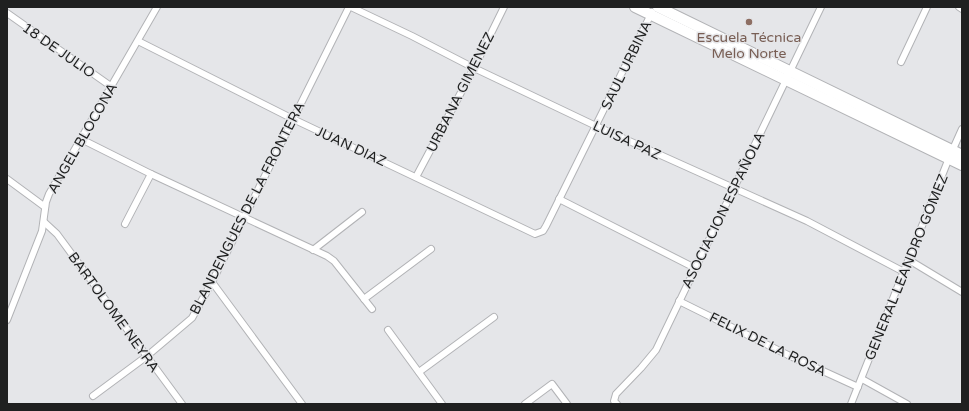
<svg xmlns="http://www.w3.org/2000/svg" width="969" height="411" font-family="'Varela Round',sans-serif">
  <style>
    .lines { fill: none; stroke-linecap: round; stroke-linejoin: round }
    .street-casing { stroke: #b2b3b6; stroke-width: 8 }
    .primary-casing { stroke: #b2b3b6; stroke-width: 12 }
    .street { stroke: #fff; stroke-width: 6 }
    .primary { stroke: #fff; stroke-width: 10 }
    .education-dot { fill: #8d6e63; stroke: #e5e6e9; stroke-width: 1.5 }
    .labels { text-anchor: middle; stroke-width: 3; stroke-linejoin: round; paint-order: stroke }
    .education-label { font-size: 14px; fill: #785e54; stroke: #e5e6e9 }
    .street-label { font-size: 14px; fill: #1f2020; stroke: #e5e6e9 }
  </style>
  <rect width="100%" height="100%" fill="#e5e6e9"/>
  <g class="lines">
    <g class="street-casing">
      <g id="street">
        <path d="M351,7L412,36L474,68L596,126L807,221L904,272"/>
        <path d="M959,7L962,9"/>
        <path d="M7,13L112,87"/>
        <path d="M138,41L293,119L535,234L543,231L546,226L652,12"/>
        <path d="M901,62L927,7"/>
        <path d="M81,139L151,174L327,256L334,261L372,309"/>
        <path d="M416,177L474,68L504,7"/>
        <path d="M7,179L45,207"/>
        <path d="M559,199L695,268"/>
        <path d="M44,222L57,234L182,404"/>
        <path d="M125,224L151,174"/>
        <path d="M313,250L362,212"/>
        <path d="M909,260L962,292"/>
        <path d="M212,282L302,404"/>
        <path d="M364,299L431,249"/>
        <path d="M679,301L788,355L858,387"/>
        <path d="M7,320L42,231L46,202L49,194L157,7"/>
        <path d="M388,330L442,404"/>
        <path d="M419,372L494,317"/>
        <path d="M862,379L907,404"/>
        <path d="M93,396L147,356L192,318L212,282L349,7"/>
        <path d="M525,404L552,384L567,404"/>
        <path d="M617,404L614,401L616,394L641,368L656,350L821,7"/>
        <path d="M851,404L949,158L962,129"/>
      </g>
    </g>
    <g class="primary-casing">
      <g id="primary">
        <path d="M635,7L962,165"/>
        <path d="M658,7L962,155"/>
      </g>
    </g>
    <use href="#street" class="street"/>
    <use href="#primary" class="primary"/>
  </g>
  <circle class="education-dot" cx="749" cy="22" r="4"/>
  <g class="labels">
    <g class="education-label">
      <text x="749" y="42">Escuela Técnica<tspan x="749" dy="16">Melo Norte</tspan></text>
    </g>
    <g class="street-label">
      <text transform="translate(59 50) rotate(35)" y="5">18 DE JULIO</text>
      <text transform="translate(626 65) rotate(-64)" y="5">SAUL URBINA</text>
      <text transform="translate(460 92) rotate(-63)" y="5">URBANA GIMENEZ</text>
      <text transform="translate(82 138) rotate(-60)" y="5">ANGEL BLOCONA</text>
      <text transform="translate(627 140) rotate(25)" y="5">LUISA PAZ</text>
      <text transform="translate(351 146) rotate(25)" y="5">JUAN DIAZ</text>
      <text transform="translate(247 208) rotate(-63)" y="5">BLANDENGUES DE LA FRONTERA</text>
      <text transform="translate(723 210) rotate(-64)" y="5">ASOCIACION ESPAÑOLA</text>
      <text transform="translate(906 267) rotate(-68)" y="5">GENERAL LEANDRO GÓMEZ</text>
      <text transform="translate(114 312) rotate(54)" y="5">BARTOLOME NEYRA</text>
      <text transform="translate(768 344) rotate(26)" y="5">FELIX DE LA ROSA</text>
    </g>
  </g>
  <rect width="969" height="411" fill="none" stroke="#1f2020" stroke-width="16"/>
</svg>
